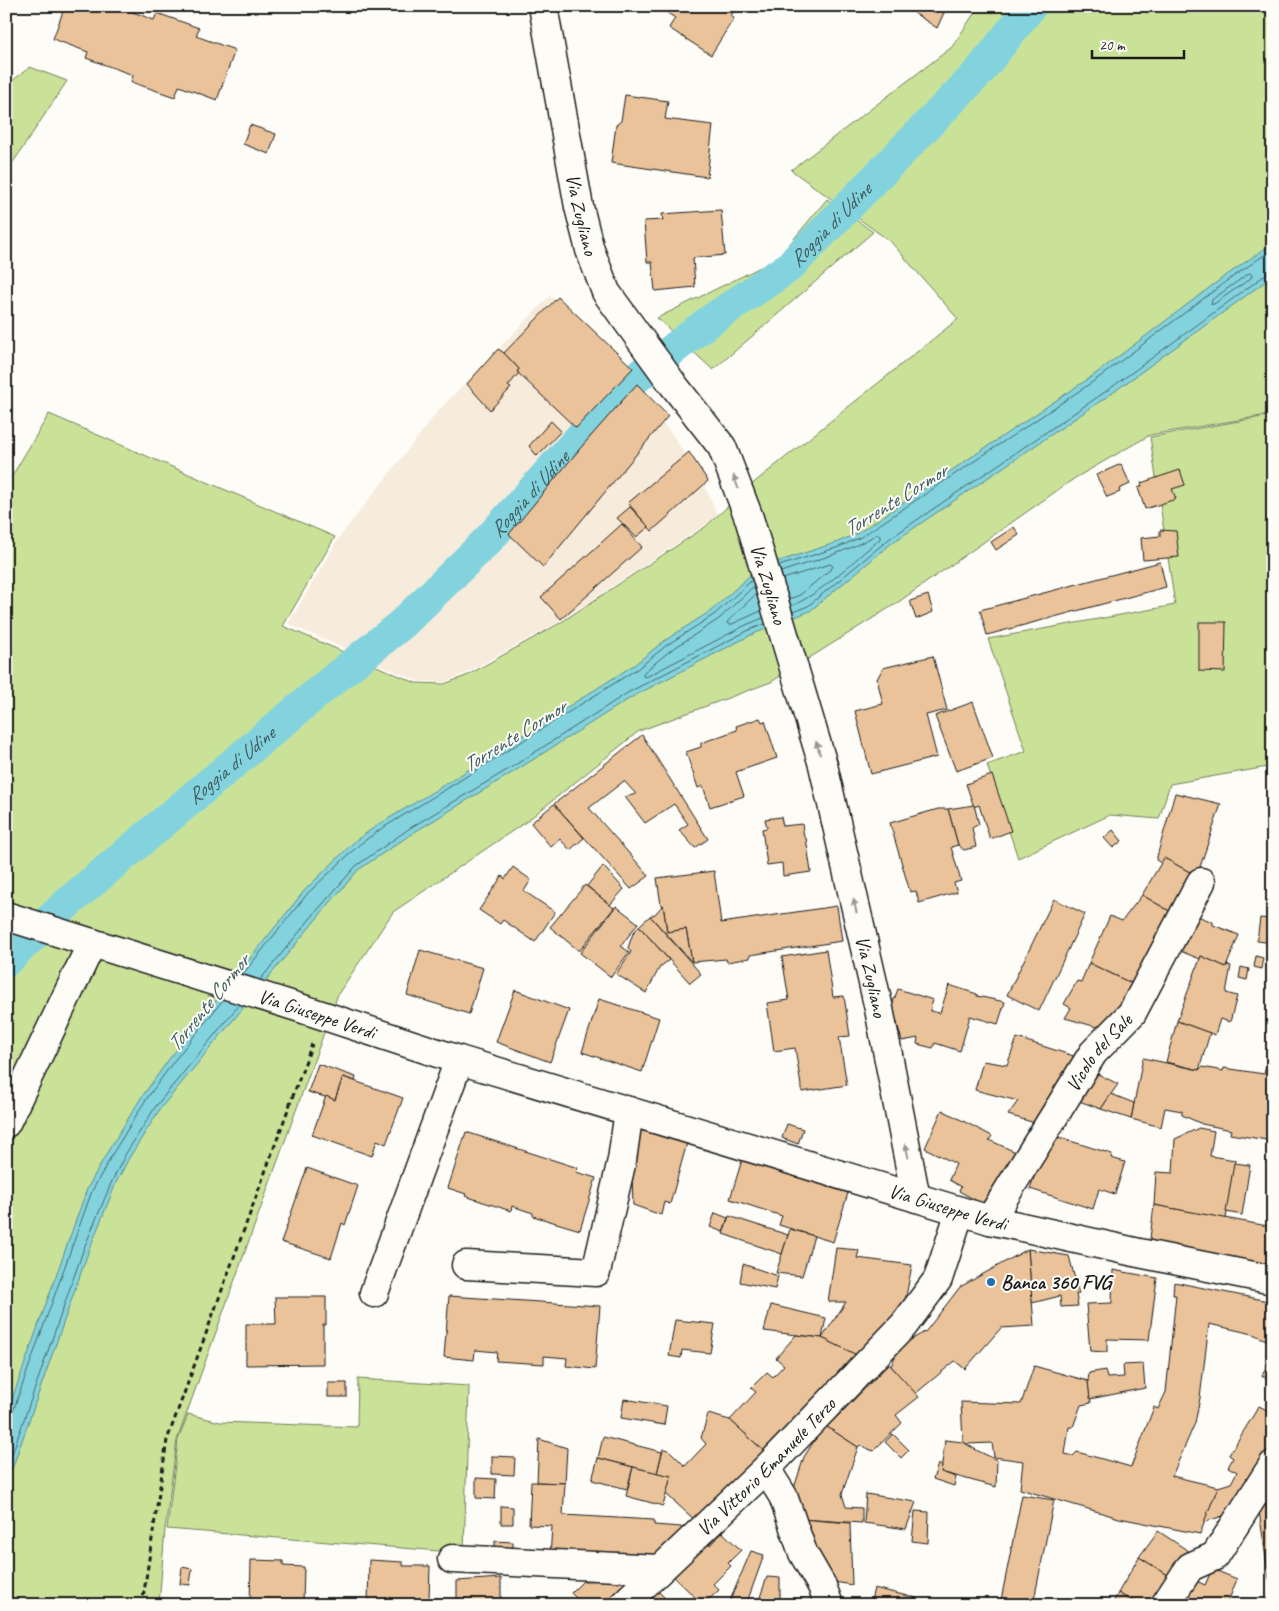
<svg xmlns="http://www.w3.org/2000/svg" width="1279" height="1611" font-family="Caveat,sans-serif">
  <style>
    .built { fill: #f7ebdb }
    .green { fill: #cae298; stroke: #737f5a }
    .water { fill: #83d3de; stroke: #5a8a90 }
    .lines { fill: none; stroke-linecap: round; stroke-linejoin: round }
    .shore { stroke: #45656a; stroke-width: 1 }
    .canal { stroke: #83d3de; stroke-width: 32 }
    .building { fill: #eac39a; stroke: #1c1c1c }
    .minor-casing { stroke: #1c1c1c; stroke-width: 31 }
    .major-casing { stroke: #1c1c1c; stroke-width: 31 }
    .path { stroke: #1c1c1c; stroke-width: 3; stroke-dasharray: 5 4; stroke-linecap: butt }
    .minor { stroke: #fdfcf7; stroke-width: 28 }
    .major { stroke: #fdfcf7; stroke-width: 28 }
    .oneway { fill: #989794 }
    .poi-dot { fill: #1f6fb2; stroke: #fdfcf7; stroke-width: 2 }
    .labels { text-anchor: middle; stroke-width: 4; stroke-linejoin: round; paint-order: stroke }
    .street-label { font-size: 20px; fill: #1c1c1c; stroke: #fdfcf7 }
    .poi-label { font-size: 20px; font-weight: bold; fill: #1c1c1c; stroke: #fdfcf7; text-anchor: start }
    .water-label { font-size: 21px; font-style: italic; fill: #405c60; stroke: #fdfcf7 }
  </style>
  <rect width="100%" height="100%" fill="#fdfcf7"/>
  <filter id="ink" filterUnits="userSpaceOnUse"><feTurbulence type="fractalNoise" baseFrequency=".02" numOctaves="2"/><feDisplacementMap in="SourceGraphic" scale="10" xChannelSelector="R" yChannelSelector="G"/><feConvolveMatrix kernelMatrix="1 2 1 2 8 2 1 2 1" color-interpolation-filters="sRGB"/></filter>
  <g filter="url(#ink)">
    <g class="built">
      <path d="M550,296L632,377L494,523L400,617L354,652L288,624L339,538L439,410Z"/>
      <path d="M633,387L674,437L705,487L718,516L559,622L466,673L445,682L418,681L365,659L407,627L506,529Z"/>
    </g>
    <g class="green">
      <path d="M979,6H1273V414L1150,435L1075,478L897,603L771,682L639,731L527,821L393,912L338,994L177,1440L165,1529L159,1605H6V486L49,414L335,537L283,626L416,683L444,684L466,676L560,623L705,527L756,481L958,319L891,242L791,170L952,47Z"/>
      <path d="M30,67L67,81L12,164L6,162V79L12,81Z"/>
      <path d="M827,199L873,232L713,370L657,318L777,259Z"/>
      <path d="M1273,415V766L1170,784L1159,819L1110,815L1018,858L987,765L1026,751L988,639L1175,605L1150,437Z"/>
      <path d="M358,1379L469,1386L464,1553L167,1529L178,1440L188,1414L220,1422L357,1427Z"/>
    </g>
    <path class="water" d="M1273,243V276L1111,394L892,543L810,611L751,635L632,697L515,771L413,833L358,870L318,917L160,1109L129,1158L116,1183L89,1250L6,1486V1416L87,1189L108,1151L141,1098L170,1058L305,890L356,840L378,825L454,779L634,665L664,641L712,610L758,568L838,542L858,533L1094,375L1221,279Z"/>
    <g class="lines">
      <g class="shore">
        <path d="M1250,273L1252,275L1251,278L1214,304H1211L1212,300Z"/>
        <path d="M779,566L839,547L861,537L1097,379L1224,283L1273,249"/>
        <path d="M781,572C814,560 847,553 877,534L880,536V539C855,559 820,595 791,606"/>
        <path d="M783,579L830,564L833,566L832,568L800,595L789,599"/>
        <path d="M754,586L719,619L671,650L643,673V676L646,677L746,625L763,618"/>
        <path d="M756,594L728,621L727,623L730,625L761,611"/>
        <path d="M793,612L808,606L889,539L1108,390L1268,273L1273,272"/>
        <path d="M243,974L308,893L360,844L381,829L456,783L637,669L667,645L715,614L752,580"/>
        <path d="M260,980L314,914L356,866L410,828L512,767L629,692L749,630L765,624"/>
        <path d="M6,1415H10L13,1411L92,1191L113,1153L145,1101L174,1061L223,1000"/>
        <path d="M6,1471L84,1248L112,1181L125,1155L156,1106L239,1005"/>
      </g>
      <path class="canal" id="s1" d="M6,961L72,899L323,688L403,623L489,539L627,385L708,322L789,267L979,72L1031,6"/>
    </g>
    <g class="building">
      <path d="M65,6H82L97,12L99,6L108,9L109,6H117L154,20L157,13L199,28L196,36L235,50L217,100L179,86L175,97L131,82L133,75L86,58L88,52L53,39Z"/>
      <path d="M657,6H737L731,16L734,18L711,55L669,28L675,18Z"/>
      <path d="M896,6H947L937,28L908,9L906,12Z"/>
      <path d="M625,95L668,101L665,119L713,125L707,177L611,163L616,125L621,121Z"/>
      <path d="M250,125L276,134L269,154L243,144Z"/>
      <path d="M721,210L725,255L693,258L695,287L655,291L652,262H647L644,221L663,220L662,214Z"/>
      <path d="M558,297L633,368L576,428L517,372L519,369L504,353Z"/>
      <path d="M498,349L504,353L519,369L517,372L519,373L508,386L511,388L490,410L467,384Z"/>
      <path d="M637,384L668,416L543,567L509,534L583,445Z"/>
      <path d="M551,421L561,431L537,456L529,446Z"/>
      <path d="M689,452L708,481L652,531L628,503Z"/>
      <path d="M1121,464L1130,484L1119,489L1120,492L1107,497L1096,475Z"/>
      <path d="M1180,470L1185,485L1172,489L1176,499L1145,509L1138,488L1142,486L1141,483Z"/>
      <path d="M630,507L649,527L636,537L617,518Z"/>
      <path d="M622,524L642,547L561,619L541,597Z"/>
      <path d="M1014,527L1019,535L996,550L991,542Z"/>
      <path d="M1160,530L1176,531L1179,557L1143,560L1141,538L1160,536Z"/>
      <path d="M1160,562L1166,587L987,635L980,610Z"/>
      <path d="M928,595L933,612L916,619L910,601Z"/>
      <path d="M1199,622H1226L1225,672L1199,671Z"/>
      <path d="M933,656L947,710L926,715L937,757L871,774L855,711L883,704L877,679L883,668Z"/>
      <path d="M973,702L993,758L956,771L935,716Z"/>
      <path d="M760,718L762,722L765,721L777,758L736,772L744,796L710,807L703,786L698,788L686,752L701,747V743L737,730L736,726Z"/>
      <path d="M642,735L708,839L695,848L679,830L688,824L674,804L645,823L625,797L636,794L624,781L589,808L649,876L631,889L554,804Z"/>
      <path d="M992,775L1011,831L990,839L979,805L974,807L966,784Z"/>
      <path d="M1175,793L1221,804L1197,876L1164,858L1161,863L1156,860Z"/>
      <path d="M554,804L584,838L570,850L560,839L551,847L531,823Z"/>
      <path d="M974,805L979,824L972,828L976,847L964,850L958,845L948,809Z"/>
      <path d="M938,809H948L958,845L951,847L961,881L954,883L957,892L919,903L916,891L910,892L890,823Z"/>
      <path d="M781,817L783,826L802,824L804,837L806,838L811,872L783,876L782,863L767,865L762,829L767,828L765,819Z"/>
      <path d="M1113,830L1122,841L1113,848L1104,838Z"/>
      <path d="M1164,858L1197,876L1171,912L1142,895Z"/>
      <path d="M603,866L624,889L610,905L587,886Z"/>
      <path d="M513,867L531,880L524,891L555,912L535,942L503,920L500,924L479,910L502,876L505,879Z"/>
      <path d="M714,871L721,923L837,906L842,941L750,955V958L727,962L726,959L692,962L686,929L667,932L663,905H661L657,878Z"/>
      <path d="M585,885L614,908L579,951L550,927Z"/>
      <path d="M1142,895L1171,912L1179,909L1213,922V925L1239,935L1226,967L1201,956L1200,959L1158,942L1137,986L1089,963L1110,916L1122,921Z"/>
      <path d="M1054,899L1085,914L1039,1011L1007,995Z"/>
      <path d="M1272,902L1273,943L1257,941L1260,918L1271,919Z"/>
      <path d="M663,905L667,932L686,929L692,962L650,916L655,914Z"/>
      <path d="M616,906L638,923L621,946L629,952L611,977L580,953Z"/>
      <path d="M650,916L701,974L690,983L639,926Z"/>
      <path d="M639,926L669,960L660,967L646,993L616,974L631,952L628,948L633,933Z"/>
      <path d="M420,950L483,968L469,1014L407,995Z"/>
      <path d="M826,950L833,997L844,996L850,1036L839,1037L847,1085L802,1092L795,1048L774,1051L767,1003L789,1000L782,957Z"/>
      <path d="M1201,956L1226,967L1227,965L1231,966L1226,993L1237,996L1230,1022L1220,1019L1215,1035L1177,1021Z"/>
      <path d="M1256,956L1263,958L1261,969L1254,967Z"/>
      <path d="M1089,963L1137,986L1104,1029L1065,1018L1071,1008L1064,1004L1077,981L1081,982Z"/>
      <path d="M1241,967L1249,969L1247,980L1239,978Z"/>
      <path d="M949,985L977,994V996L1005,1002L998,1024L970,1016L960,1051L935,1043L933,1048L917,1044L918,1038L902,1041L892,1005L898,989L933,1000L930,1011L940,1013Z"/>
      <path d="M515,990L569,1010L550,1062L496,1042Z"/>
      <path d="M599,999L659,1018L642,1072L582,1052Z"/>
      <path d="M1177,1021L1210,1033L1199,1070L1166,1062Z"/>
      <path d="M1017,1038L1083,1059L1035,1123L1008,1115L1018,1101L975,1090L983,1061L1007,1065Z"/>
      <path d="M1143,1058L1199,1070L1202,1067L1223,1071L1224,1068L1264,1074L1267,1062L1273,1063V1141L1230,1134L1231,1130L1202,1124L1182,1115V1111L1165,1108L1161,1127L1131,1119Z"/>
      <path d="M318,1064L356,1077L355,1081L343,1077L335,1100L308,1092Z"/>
      <path d="M1086,1068L1118,1084L1101,1109L1068,1097Z"/>
      <path d="M343,1077L403,1098L386,1144L377,1140L372,1156L312,1135L326,1096L335,1100Z"/>
      <path d="M1111,1094L1134,1103L1131,1119L1101,1109Z"/>
      <path d="M942,1110L992,1136L989,1140L1020,1154L988,1207L959,1191L961,1187L949,1180L956,1164L925,1148Z"/>
      <path d="M787,1124L803,1129L798,1144L782,1138Z"/>
      <path d="M1199,1128L1214,1131L1210,1156L1235,1160L1226,1219L1154,1205L1156,1172L1173,1173L1175,1139Z"/>
      <path d="M638,1129L687,1143L670,1204L664,1202L661,1215L633,1205L631,1146Z"/>
      <path d="M466,1132L578,1168L576,1172L596,1178L580,1230L533,1216V1213L512,1206L511,1211L465,1196L466,1194L448,1188Z"/>
      <path d="M1048,1134L1112,1154L1111,1158L1125,1162L1115,1194L1099,1189L1093,1209L1030,1189Z"/>
      <path d="M742,1160L848,1193L833,1242L779,1225L782,1216L730,1199Z"/>
      <path d="M1234,1163L1250,1165L1242,1215L1226,1212Z"/>
      <path d="M307,1168L358,1186L345,1225L342,1223L331,1258L281,1242Z"/>
      <path d="M1154,1205L1273,1227V1269L1149,1247Z"/>
      <path d="M715,1213L728,1218L723,1232L710,1227Z"/>
      <path d="M729,1216L788,1235L782,1254L723,1234Z"/>
      <path d="M790,1229L814,1236L802,1276L776,1273Z"/>
      <path d="M836,1248L859,1250L857,1258L912,1265L905,1302L862,1358L822,1338L846,1302H828Z"/>
      <path d="M1028,1249L1069,1256L1079,1294H1076L1078,1306L1061,1307L1060,1296L1032,1303Z"/>
      <path d="M1028,1249L1034,1326L1001,1328L965,1369L955,1361L915,1394L891,1366L899,1347L926,1331L960,1287Z"/>
      <path d="M743,1264L778,1276L775,1289L740,1282Z"/>
      <path d="M1113,1270L1157,1278L1149,1340L1107,1339V1352L1090,1351L1086,1304L1112,1303Z"/>
      <path d="M1174,1282L1273,1302V1343L1253,1334L1209,1324L1200,1398L1195,1423L1172,1476L1218,1487L1200,1534L1119,1518L1020,1489L1023,1461L994,1457L992,1443L967,1444L963,1442L961,1402L1021,1404L1034,1366L1088,1381L1091,1403L1081,1405L1073,1427H1069L1065,1454L1073,1456L1077,1452L1131,1467L1154,1407L1158,1409L1166,1392L1176,1295H1173Z"/>
      <path d="M449,1296L600,1306L595,1369L566,1366L567,1358L544,1356V1364L496,1361L497,1352L475,1350L474,1360L444,1357Z"/>
      <path d="M275,1297H326V1325H323V1364L246,1365V1324H276Z"/>
      <path d="M771,1305L826,1318L822,1338L764,1331Z"/>
      <path d="M675,1320L715,1324L710,1353L682,1350L681,1358L669,1356Z"/>
      <path d="M796,1335L822,1338L859,1356L765,1452L730,1420L756,1392L751,1388L767,1372L773,1377L784,1365L776,1358Z"/>
      <path d="M1273,1351V1381L1262,1376Z"/>
      <path d="M889,1364L919,1397L896,1415L902,1423L873,1451L860,1445L858,1447L827,1427Z"/>
      <path d="M1143,1364L1145,1388L1090,1399L1088,1381L1089,1373L1105,1370L1107,1378L1124,1377L1123,1365Z"/>
      <rect x="328" y="1383" width="19" height="14"/>
      <path d="M624,1399L667,1406L664,1425L621,1418Z"/>
      <path d="M1259,1406L1273,1413V1453L1239,1511L1204,1522L1218,1487L1231,1483L1237,1472L1228,1467L1233,1458L1229,1455Z"/>
      <path d="M708,1414L730,1420L765,1452L697,1522L666,1494L671,1476L657,1473L663,1449L669,1450L685,1466L706,1444L701,1438Z"/>
      <path d="M824,1425L858,1447L842,1494L846,1507L862,1508V1523L801,1519L794,1488L804,1457Z"/>
      <path d="M893,1434L909,1450L901,1458L885,1442Z"/>
      <path d="M603,1437L662,1452L657,1473L598,1458Z"/>
      <path d="M539,1439L567,1448L565,1483L537,1482Z"/>
      <path d="M945,1440L963,1442L978,1451L997,1460L996,1487L941,1472Z"/>
      <path d="M492,1456L515,1457L514,1475L492,1474Z"/>
      <path d="M598,1458L633,1467L627,1489L592,1480Z"/>
      <path d="M938,1464L942,1466L941,1472L956,1477L954,1486L933,1479Z"/>
      <path d="M633,1467L671,1476L663,1506L626,1496Z"/>
      <path d="M476,1478L496,1479L495,1499L476,1498Z"/>
      <path d="M1273,1481V1580L1269,1579L1258,1504Z"/>
      <path d="M531,1482L565,1483L563,1515L654,1520V1525L681,1527L683,1529L657,1556L550,1557L552,1526L529,1525Z"/>
      <path d="M866,1494L916,1502L906,1529L864,1523Z"/>
      <path d="M1022,1495L1054,1500L1033,1605H1000Z"/>
      <path d="M501,1506L513,1507V1524H501Z"/>
      <path d="M915,1511L929,1512L928,1543L912,1541Z"/>
      <path d="M801,1519L850,1523L852,1585L823,1580Z"/>
      <path d="M1158,1531L1190,1552L1171,1577L1139,1557Z"/>
      <path d="M722,1532L741,1550L728,1563L731,1566L713,1584L719,1590L703,1605L671,1574L705,1540L710,1545Z"/>
      <path d="M495,1541L513,1542V1554H495Z"/>
      <path d="M751,1551L764,1555L746,1605H728Z"/>
      <path d="M1139,1557L1171,1577L1150,1605H1139L1118,1593Z"/>
      <path d="M251,1560L283,1561V1566L304,1567L303,1603L341,1605H250Z"/>
      <path d="M369,1560L403,1562V1566H430L429,1599L424,1598V1605H368Z"/>
      <path d="M182,1567L192,1569L190,1585L180,1584Z"/>
      <path d="M1212,1569L1237,1579L1227,1605H1176L1188,1577L1205,1585Z"/>
      <path d="M767,1577L780,1578V1601L759,1600Z"/>
      <path d="M501,1578V1605H457V1581Z"/>
      <path d="M630,1579L634,1583L612,1605H583L571,1593L583,1581Z"/>
      <path d="M874,1588L916,1598V1605H870Z"/>
      <path d="M656,1589L672,1605H640Z"/>
      <path d="M1118,1593L1139,1605H1112Z"/>
      <path d="M792,1599L826,1603V1605H792Z"/>
      <path d="M759,1600L780,1601V1605H759Z"/>
    </g>
    <g class="lines">
      <g class="minor-casing">
        <g id="minor">
          <path id="s2" d="M543,6L579,207L590,250L606,292L672,383L722,447L749,518L823,765L879,1009L916,1198"/>
          <path d="M6,1123L92,943"/>
          <path id="s3" d="M990,1220L1093,1053L1132,1013L1201,882"/>
          <path d="M466,1265L596,1272L622,1160L629,1111"/>
          <path d="M374,1293L459,1060"/>
          <path d="M766,1469L783,1496L803,1553L822,1586L829,1605"/>
          <path d="M452,1559L660,1569"/>
          <path id="s4" d="M623,1605L766,1469L904,1325L938,1279L960,1211"/>
          <path d="M1165,1605L1190,1567L1215,1556L1273,1465"/>
        </g>
      </g>
      <g class="major-casing">
        <g id="major">
          <path id="s5" d="M6,916L297,1007L459,1060L990,1220L1139,1253L1273,1280"/>
        </g>
      </g>
      <path class="path" d="M142,1605L167,1440L312,1044"/>
      <use href="#minor" class="minor"/>
      <use href="#major" class="major"/>
    </g>
    <defs><path id="oneway-solid" d="M-6-.8H1V-3.2L6.5 0L1 3.2V.8H-6Z" transform="scale(1.25)"/></defs>
    <g class="oneway">
      <use href="#oneway-solid" transform="translate(736 482) rotate(-110)"/>
      <use href="#oneway-solid" transform="translate(818 748) rotate(-107)"/>
      <use href="#oneway-solid" transform="translate(855 906) rotate(-103)"/>
      <use href="#oneway-solid" transform="translate(907 1151) rotate(-101)"/>
    </g>
  </g>
  <circle class="poi-dot" cx="991" cy="1282" r="5"/>
  <g class="labels">
    <g class="street-label">
      <text dy="7" stroke="none"><textPath href="#s2" startOffset="212">Via Zugliano</textPath></text>
      <text dy="7" stroke="none"><textPath href="#s2" startOffset="632">Via Zugliano</textPath></text>
      <text dy="7" stroke="none"><textPath href="#s2" startOffset="1038">Via Zugliano</textPath></text>
      <text dy="7" stroke="none"><textPath href="#s5" startOffset="326">Via Giuseppe Verdi</textPath></text>
      <text dy="7" stroke="none"><textPath href="#s3" startOffset="200">Vicolo del Sale</textPath></text>
      <text dy="7" stroke="none"><textPath href="#s5" startOffset="986">Via Giuseppe Verdi</textPath></text>
      <text dy="7" stroke="none"><textPath href="#s4" startOffset="199">Via Vittorio Emanuele Terzo</textPath></text>
    </g>
    <g class="poi-label">
      <text x="1001" y="1289">Banca 360 FVG</text>
    </g>
    <g class="water-label">
      <text dy="7" stroke="none"><textPath href="#s1" startOffset="1108">Roggia di Udine</textPath></text>
      <text dy="7" stroke="none"><textPath href="#s1" startOffset="702">Roggia di Udine</textPath></text>
      <text transform="translate(895 500) rotate(-32)" y="7">Torrente Cormor</text>
      <text transform="translate(514 736) rotate(-32)" y="7">Torrente Cormor</text>
      <text dy="7" stroke="none"><textPath href="#s1" startOffset="298">Roggia di Udine</textPath></text>
      <text transform="translate(208 1003) rotate(-51)" y="7">Torrente Cormor</text>
    </g>
  </g>
  <rect width="1279" height="1611" fill="none" stroke="#fdfcf7" stroke-width="25"/>
  <rect x="12" y="12" width="1254" height="1586" fill="none" stroke="#1c1c1c" stroke-width="2" filter="url(#ink)"/>
  <path d="M1092 50v8h92v-8" fill="none" stroke="#1c1c1c" stroke-width="2.5"/>
  <text x="1099" y="50" font-size="15" fill="#1c1c1c" stroke="#fdfcf7" stroke-width="4" paint-order="stroke">20 m</text>
</svg>
